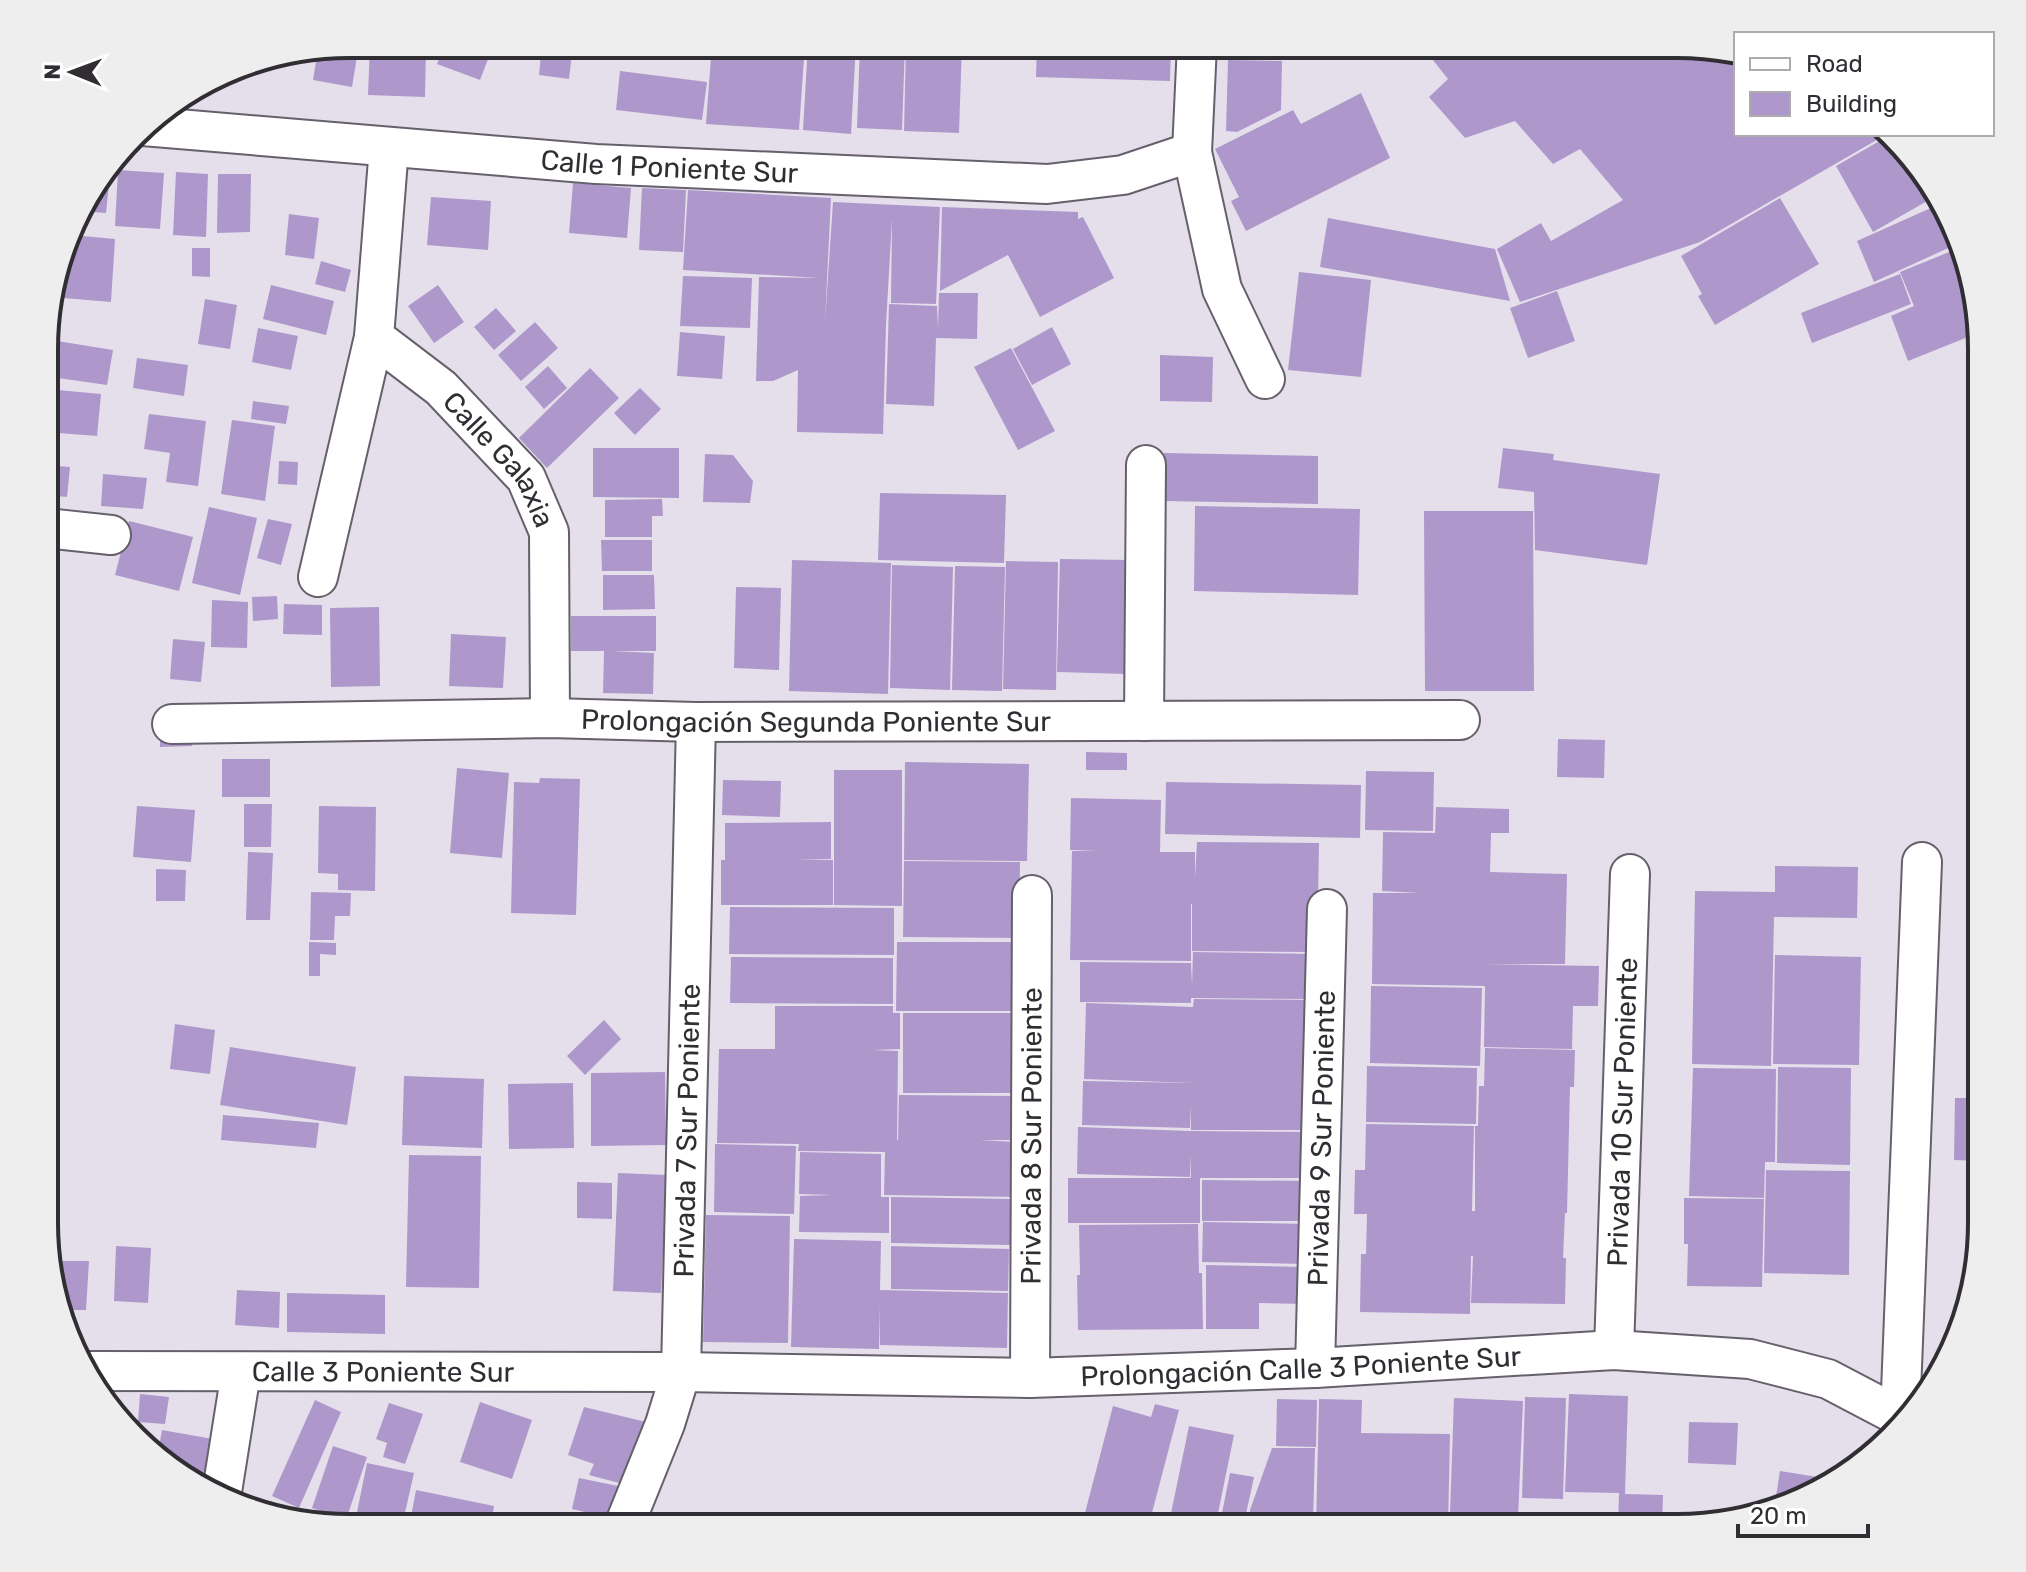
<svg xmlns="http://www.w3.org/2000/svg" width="2026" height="1572" font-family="Rubik,sans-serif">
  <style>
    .building { fill: #ae98cb }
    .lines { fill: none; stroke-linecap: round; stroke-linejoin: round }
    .minor-casing { stroke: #65606b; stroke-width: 42 }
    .minor { stroke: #fff; stroke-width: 38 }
    .labels { text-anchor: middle; stroke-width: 7; stroke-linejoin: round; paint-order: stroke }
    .street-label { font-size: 28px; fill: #302e33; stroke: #fff }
    .rim { fill: none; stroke: #302e33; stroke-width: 4 }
  </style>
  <rect width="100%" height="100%" fill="#e4dfeb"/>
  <g class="building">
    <path d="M349,44H359L352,87L313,80L318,49Z"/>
    <path d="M445,44L488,59L480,80L437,64Z"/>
    <path d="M542,44L573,45L569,79L539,75Z"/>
    <path d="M712,44H805L799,130L706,124Z"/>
    <path d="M808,44H856L851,134L803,130Z"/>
    <path d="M860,44H905L902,130L857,128Z"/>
    <path d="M906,44H962L959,133L904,131Z"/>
    <path d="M1037,44H1171L1170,81L1036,77Z"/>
    <path d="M1226,44H1301V60L1226,58Z"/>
    <path d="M370,45L426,46L425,97L368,95Z"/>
    <path d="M1421,45H1696L1736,54V134H1887L1700,242L1520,302L1497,249L1541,223L1551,241L1623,200L1580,149L1553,164L1515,121L1465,138L1429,97L1448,79Z"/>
    <path d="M1228,60L1282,61L1281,110L1237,132L1226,131Z"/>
    <path d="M620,71L707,82L702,120L616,110Z"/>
    <path d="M1361,93L1390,158L1246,231L1231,201L1239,197L1215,149L1293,110L1301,124Z"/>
    <path d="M1890,135L1936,196L1873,232L1836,166Z"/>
    <path d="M111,165L106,213L80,211L85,197Z"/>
    <path d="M118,170L164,173L160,229L115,226Z"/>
    <path d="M176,172L208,174L206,237L173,235Z"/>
    <path d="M218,174H251L250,232L217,233Z"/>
    <path d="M573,183L631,188L627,238L569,233Z"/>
    <path d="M642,188L686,190L683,252L639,250Z"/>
    <path d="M688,190L831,198L825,322L833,202L940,207L936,304L891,303L892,219L886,325L883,434L797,432L798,370L773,381H756L759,277L820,278L683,270Z"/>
    <path d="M431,197L491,201L488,250L427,245Z"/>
    <path d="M1780,198L1819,264L1715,325L1698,296L1702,294L1681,256Z"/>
    <path d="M1942,203L1954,228L1957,244L1874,282L1857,241Z"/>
    <path d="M942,207L1078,212V219L1083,217L1114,278L1040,317L1008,255L940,291Z"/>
    <path d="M289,214L319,218L314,259L285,255Z"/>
    <path d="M1328,218L1495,249L1510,301L1320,267Z"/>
    <path d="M72,235L115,239L111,302L52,297Z"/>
    <path d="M192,248H210V277L192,276Z"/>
    <path d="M1959,248L1978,333L1908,361L1891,316L1914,306L1900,272Z"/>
    <path d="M321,261L351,270L345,292L315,284Z"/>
    <path d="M1299,272L1371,280L1361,377L1288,370Z"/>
    <path d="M1900,274L1911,304L1812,343L1801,313Z"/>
    <path d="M683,276L752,278L750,328L680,326Z"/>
    <path d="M271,285L334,301L326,335L263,319Z"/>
    <path d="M438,285L464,322L434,343L408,306Z"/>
    <path d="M1557,291L1575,341L1528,358L1510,308Z"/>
    <path d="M939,293H978L977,339L936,338L934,406L886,404L889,304L937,306L938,328Z"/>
    <path d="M205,299L237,305L230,349L198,344Z"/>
    <path d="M496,308L516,331L494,350L474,327Z"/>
    <path d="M535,322L558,348L521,381L498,355Z"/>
    <path d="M1052,327L1071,364L1032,385L1013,349Z"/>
    <path d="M258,328L298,336L291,370L252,362Z"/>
    <path d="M680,332L725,336L722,379L677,376Z"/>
    <path d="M57,341L113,350L107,385L51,377Z"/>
    <path d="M1011,348L1055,431L1018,450L974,367Z"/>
    <path d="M1160,355L1213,357L1212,402L1160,401Z"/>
    <path d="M137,358L188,365L184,396L133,388Z"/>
    <path d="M548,366L567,388L544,409L525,387Z"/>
    <path d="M590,368L619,398L547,468L519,438Z"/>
    <path d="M640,388L661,409L635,435L614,413Z"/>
    <path d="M47,389L101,394L97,436L46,432Z"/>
    <path d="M253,401L289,406L286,424L251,419Z"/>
    <path d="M149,414L206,421L198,486L166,482L170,453L144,449Z"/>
    <path d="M232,420L275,426L265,501L221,494Z"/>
    <path d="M593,448H679V498L593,497Z"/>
    <path d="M1503,448L1554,454L1553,460L1660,474L1647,565L1535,550L1534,492L1498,488Z"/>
    <path d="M1164,453L1318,456V504L1164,501Z"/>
    <path d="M705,454L733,455L753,481L750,503L703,502Z"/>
    <path d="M279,461L298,462L297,485L278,484Z"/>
    <path d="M46,465L70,467L67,497L46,495Z"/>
    <path d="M103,474L147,478L143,509L101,506Z"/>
    <path d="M880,493L1006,495L1004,563L878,560Z"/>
    <path d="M662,499L663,516H652V537H605V500Z"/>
    <path d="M1195,506L1360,509L1358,595L1194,591Z"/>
    <path d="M209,507L257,518L240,595L192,583Z"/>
    <path d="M1424,511H1533L1534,691H1425Z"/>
    <path d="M268,519L292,524L281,565L257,558Z"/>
    <path d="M129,521L193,537L179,591L115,575Z"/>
    <path d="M601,540H652V571H602Z"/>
    <path d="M1060,559L1130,560L1127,674L1057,672Z"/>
    <path d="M792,560L891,563L888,694L789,691Z"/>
    <path d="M1006,561L1058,562L1056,690L1003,689Z"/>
    <path d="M892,565L953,567L950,690L890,688Z"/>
    <path d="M955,566L1005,567L1002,691L952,690Z"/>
    <path d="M603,575H654L655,609L603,610Z"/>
    <path d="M736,587L781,588L779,670L734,668Z"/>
    <path d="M277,596L278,619L253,621L252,597Z"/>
    <path d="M212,600L248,602L247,648L211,647Z"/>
    <path d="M284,604L322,605V635L283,634Z"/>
    <path d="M379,607L380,686L331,687L330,608Z"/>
    <path d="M571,616H656V651H612L654,653L653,694L603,693L604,651H571Z"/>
    <path d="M451,634L506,637L503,688L449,686Z"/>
    <path d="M173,639L205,642L201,682L170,679Z"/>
    <path d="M192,726V746L160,747V728Z"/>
    <path d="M1558,739L1605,740L1604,778L1557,777Z"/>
    <path d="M1086,752L1127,753V770H1086Z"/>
    <rect x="222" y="759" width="48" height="38"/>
    <path d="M905,762L1029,764L1027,861L904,860Z"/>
    <path d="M457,768L509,773L502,858L450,853Z"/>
    <path d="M834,770H902V906L834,905Z"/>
    <path d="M1366,771L1434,772L1433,831L1365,830Z"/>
    <path d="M540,778L580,779L576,915L511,913L514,782L539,783Z"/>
    <path d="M723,780L781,781L780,817L722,815Z"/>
    <path d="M1166,782L1361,785L1360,838L1165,834Z"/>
    <path d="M1071,798L1161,800L1160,852H1195V878L1197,842L1319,843L1318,899L1312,952L1192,951V904H1191V961L1070,960L1072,851L1097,850H1070Z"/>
    <path d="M244,804H272L271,847H244Z"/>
    <path d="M137,806L195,810L191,862L133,857Z"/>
    <path d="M319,806L376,807L375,891L338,890V874L318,873Z"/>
    <path d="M1436,807L1509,809V833H1491L1490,872L1567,874L1565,964H1485L1599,966L1598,1006H1573L1572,1049L1484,1047L1485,986L1372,984L1373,893H1419L1382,891L1383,832L1435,833Z"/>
    <path d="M831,822V859L795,860H833V905H721V860H725V823Z"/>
    <path d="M248,852L273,853L270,920H246Z"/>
    <path d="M904,861L1020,862L1019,938L903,937Z"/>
    <path d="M1775,866L1858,867L1857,918L1774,917L1771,1066L1692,1064L1695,891L1775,892Z"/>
    <path d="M156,869L186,870L185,901H156Z"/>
    <path d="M311,892L351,893L350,916H335L334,940H310Z"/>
    <path d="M730,907L894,908V955L729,954Z"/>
    <path d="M309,942L336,943V955L320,954V976H309Z"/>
    <path d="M897,942H1018V1011H896Z"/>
    <path d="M1193,952L1316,954L1315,999L1191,998V1003L1080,1002V962L1191,963L1192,985Z"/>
    <path d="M1775,955L1861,957L1859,1065L1773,1064Z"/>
    <path d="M731,957L893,958V1004L730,1003Z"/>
    <path d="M1371,986L1482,988L1480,1066L1370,1063Z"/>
    <path d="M1194,999L1316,1000L1310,1130H1191V1105L1190,1128L1082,1125L1083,1081L1192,1083L1084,1079L1086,1003L1193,1007Z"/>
    <path d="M775,1006H893V1013H900V1049L873,1050L898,1051L897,1140H898L899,1095L1019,1096V1140H980L1016,1142V1197L884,1195L885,1152L798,1151L799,1144L717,1143L719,1049H775Z"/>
    <rect x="903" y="1013" width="117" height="80"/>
    <path d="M604,1020L621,1039L585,1075L567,1056Z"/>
    <path d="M175,1024L215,1030L210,1074L170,1069Z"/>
    <path d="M230,1047L356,1067L347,1125L220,1105Z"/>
    <path d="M1485,1048L1575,1050L1574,1087H1570L1567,1213H1565L1563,1258H1566L1565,1304L1471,1303L1473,1256H1471L1470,1314L1360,1312L1361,1254H1366L1367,1214H1354L1355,1170H1365L1366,1124L1474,1126L1472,1211H1475V1126H1478L1479,1086H1484Z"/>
    <path d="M1367,1066L1477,1068L1476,1124L1366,1122Z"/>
    <path d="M1778,1067L1851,1068L1850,1165L1777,1163Z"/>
    <path d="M1693,1068L1776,1069L1775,1162H1765L1764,1198L1689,1196Z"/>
    <path d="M665,1072L666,1145L591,1146V1073Z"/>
    <path d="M404,1076L484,1079L482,1148L402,1145Z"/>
    <path d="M573,1083L574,1148L509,1149L508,1084Z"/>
    <path d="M1955,1098H1981V1161L1954,1160Z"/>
    <path d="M223,1115L319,1123L316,1148L221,1140Z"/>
    <path d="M1078,1127L1191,1131L1311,1132V1178H1200V1223H1068V1178H1191V1154L1190,1177L1077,1174Z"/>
    <path d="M715,1144L796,1146L794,1214L714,1212Z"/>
    <path d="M800,1152L881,1154V1197H889V1233L799,1232L800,1196L832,1195L799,1194Z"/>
    <path d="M409,1155L481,1156L479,1288L406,1287Z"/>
    <path d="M1766,1170L1850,1171L1849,1275L1764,1273Z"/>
    <path d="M618,1173L667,1175L661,1293L613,1291Z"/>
    <path d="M1202,1180L1311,1181V1221H1202Z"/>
    <path d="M577,1182L612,1183V1219L577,1218Z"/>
    <path d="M891,1197L1012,1199L1011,1245L891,1243Z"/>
    <path d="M1684,1198L1764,1199L1762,1287L1687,1286L1688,1244H1684Z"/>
    <path d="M706,1215L790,1216L788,1343L703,1342Z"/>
    <path d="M1203,1222L1309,1224V1264L1202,1262Z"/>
    <path d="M1198,1224L1199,1273H1202L1203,1329L1078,1330L1077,1275H1080L1079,1225Z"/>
    <path d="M794,1239L881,1241L880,1290L1008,1293L1007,1348L880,1345V1305L879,1349L791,1347Z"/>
    <path d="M116,1246L151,1248L148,1303L114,1301Z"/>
    <path d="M891,1246L1009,1249L1008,1291L891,1289Z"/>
    <path d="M62,1261H89L86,1310H63L61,1303Z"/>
    <path d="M1206,1265L1305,1267L1304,1304L1259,1303V1329H1206Z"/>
    <path d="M237,1290L280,1292L279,1328L235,1325Z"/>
    <path d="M287,1293L385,1295V1334L287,1332Z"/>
    <path d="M140,1394L169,1397L165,1424L138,1422Z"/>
    <path d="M1569,1394L1628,1396L1625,1494L1663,1495L1662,1528H1618L1619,1493L1565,1492Z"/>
    <path d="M1525,1397L1566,1398L1563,1499L1522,1498Z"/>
    <path d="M1454,1398L1523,1401L1518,1518L1450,1514Z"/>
    <path d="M1277,1399L1317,1400L1316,1447L1276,1446Z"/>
    <path d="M1319,1399L1362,1400L1361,1433L1450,1434L1448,1528H1316Z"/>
    <path d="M315,1400L341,1412L299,1508L272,1496Z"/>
    <path d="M480,1402L532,1420L512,1479L460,1462Z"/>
    <path d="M389,1403L423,1414L405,1464L383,1457L387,1443L376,1439Z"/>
    <path d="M1155,1404L1179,1410L1148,1528H1081L1113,1406L1151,1417Z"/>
    <path d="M584,1407L646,1422L619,1483L589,1475L594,1464L568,1455Z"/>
    <path d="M1689,1422L1738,1423L1736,1465L1688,1463Z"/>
    <path d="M1189,1426L1234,1435L1215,1528H1168Z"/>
    <path d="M162,1430L213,1439L206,1479L185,1475L157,1458Z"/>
    <path d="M333,1446L367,1457L346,1520L312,1508Z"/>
    <path d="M1272,1448H1315L1313,1524H1250V1510Z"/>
    <path d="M367,1463L414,1473L402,1526L356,1517Z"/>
    <path d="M1780,1471L1830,1479L1794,1505L1774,1509Z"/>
    <path d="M1230,1473L1254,1477L1243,1528H1219Z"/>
    <path d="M579,1478L618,1486L611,1518L572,1509Z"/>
    <path d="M416,1490L494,1506L490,1527H409Z"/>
    <path d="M554,1513L603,1524L602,1527H551Z"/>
  </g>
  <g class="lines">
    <g class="minor-casing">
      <g id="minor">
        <path d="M1197,44L1192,152L1222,289L1265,379"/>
        <path id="s1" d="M143,126L596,164L1047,184L1123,175L1192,152"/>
        <path id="s2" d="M389,147L374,337L441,388L526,478L549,532L550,718"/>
        <path d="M46,528L111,535"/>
        <path d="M318,577L374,337"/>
        <path d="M1144,721L1146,465"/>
        <path id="s3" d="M172,724L550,718L696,722L1460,720"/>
        <path id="s4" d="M1614,1350L1630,874"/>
        <path id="s5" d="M1315,1368L1327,909"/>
        <path id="s6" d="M85,1371L681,1372L1030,1378L1315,1368L1614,1350L1750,1359L1828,1379L1908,1421"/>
        <path id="s7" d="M1030,1378L1032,895"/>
        <path d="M1900,1417L1922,862"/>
        <path d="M221,1498L241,1372"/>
        <path id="s8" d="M623,1528L665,1424L681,1372L696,722"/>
      </g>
    </g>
    <use href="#minor" class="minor"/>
  </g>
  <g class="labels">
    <g class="street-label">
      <text dy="10" stroke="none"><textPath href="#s1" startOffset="528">Calle 1 Poniente Sur</textPath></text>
      <text dy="10" stroke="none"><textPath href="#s2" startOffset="368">Calle Galaxia</textPath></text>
      <text dy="10" stroke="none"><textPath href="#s3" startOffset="644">Prolongación Segunda Poniente Sur</textPath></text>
      <text dy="10" stroke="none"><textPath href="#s4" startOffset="238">Privada 10 Sur Poniente</textPath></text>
      <text dy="10" stroke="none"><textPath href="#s8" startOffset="408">Privada 7 Sur Poniente</textPath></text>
      <text dy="10" stroke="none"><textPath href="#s7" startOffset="242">Privada 8 Sur Poniente</textPath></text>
      <text dy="10" stroke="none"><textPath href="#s5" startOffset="230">Privada 9 Sur Poniente</textPath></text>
      <text dy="10" stroke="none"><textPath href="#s6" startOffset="1216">Prolongación Calle 3 Poniente Sur</textPath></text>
      <text dy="10" stroke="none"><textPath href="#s6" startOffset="298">Calle 3 Poniente Sur</textPath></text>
    </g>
  </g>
  <path d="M0 0H2026V1572H0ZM349 58H1677A291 291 0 0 1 1968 349V1223A291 291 0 0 1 1677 1514H349A291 291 0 0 1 58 1223V349A291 291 0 0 1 349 58Z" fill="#eeeeef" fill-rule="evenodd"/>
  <path class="rim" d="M349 58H1677A291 291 0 0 1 1968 349V1223A291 291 0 0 1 1677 1514H349A291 291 0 0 1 58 1223V349A291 291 0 0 1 349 58Z"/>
  <rect x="1734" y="32" width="260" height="104" fill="#ffffff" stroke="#acabad" stroke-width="2"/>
  <rect x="1750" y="58" width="40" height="12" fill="#ffffff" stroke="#acabad" stroke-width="2"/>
  <text x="1806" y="72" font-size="24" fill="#302e33">Road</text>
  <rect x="1750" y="92" width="40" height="24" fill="#ae98cb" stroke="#acabad" stroke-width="2"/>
  <text x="1806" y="112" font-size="24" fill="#302e33">Building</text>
  <g transform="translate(72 72) rotate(271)" stroke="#ffffff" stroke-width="6" paint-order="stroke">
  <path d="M0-6L14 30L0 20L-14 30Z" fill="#302e33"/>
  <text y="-12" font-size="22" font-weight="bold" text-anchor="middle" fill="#302e33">N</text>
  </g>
  <path d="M1738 1524v12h130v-12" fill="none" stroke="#302e33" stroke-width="4"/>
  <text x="1750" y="1524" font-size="24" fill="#302e33" stroke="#ffffff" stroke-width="6" paint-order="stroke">20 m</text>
</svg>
